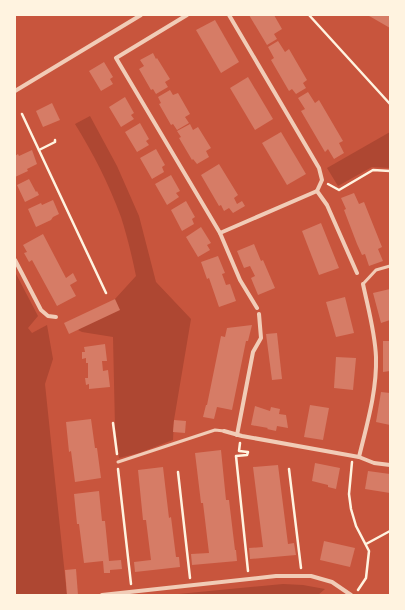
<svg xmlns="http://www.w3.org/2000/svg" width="405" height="610" font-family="'Space Grotesk',sans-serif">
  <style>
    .green { fill: #ae4732 }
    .building { fill: #d67c66 }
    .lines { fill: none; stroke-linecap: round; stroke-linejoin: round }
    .path { stroke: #fff3e0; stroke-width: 2.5 }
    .service { stroke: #f1ccb7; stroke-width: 3 }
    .minor { stroke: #f1ccb7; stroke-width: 4 }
  </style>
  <rect width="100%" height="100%" fill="#c8553d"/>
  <g class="green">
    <path d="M90,116L117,166L139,216L156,282L191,319L174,420L173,440L139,453L119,458L115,427L113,337L82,332L78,330L115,299L136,276C132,256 127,236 121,217C109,184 93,153 75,124Z"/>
    <path d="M390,132V168L372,167L338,186L327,168Z"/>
    <path d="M15,272L38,316L28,328L32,333L47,325L53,359L45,384L67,595H15Z"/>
    <path d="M283,584L303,585L325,589L318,595H168Z"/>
  </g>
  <g class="building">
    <path d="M249,15H274L282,29L274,34L277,39L267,45Z"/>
    <path d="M367,15H390V28L371,17Z"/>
    <path d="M215,20L239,62L221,73L196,30Z"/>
    <path d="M278,41L285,52L289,49L307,80L303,83L306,88L296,94L292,89L289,91L271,60L274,58L268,47Z"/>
    <path d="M153,53L156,59L157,58L170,79L165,82L168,87L156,94L153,89L151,90L139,69L144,66L140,60Z"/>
    <path d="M104,62L113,77L110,79L113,84L101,91L89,71Z"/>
    <path d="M248,77L273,119L255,130L230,88Z"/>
    <path d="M170,90L173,95L178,93L190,114L185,117L189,123L177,130L173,124L171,125L159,104L161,103L158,97Z"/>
    <path d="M308,92L315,103L319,100L343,141L339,143L344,153L334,159L328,149L325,152L301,111L305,109L298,98Z"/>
    <path d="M125,97L134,113L131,115L134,119L121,127L109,107Z"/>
    <path d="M52,103L60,120L43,127L36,111Z"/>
    <path d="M140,123L149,139L146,141L149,145L137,152L125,132Z"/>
    <path d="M190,124L193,130L198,127L211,148L206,151L209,157L197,164L193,159L192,160L179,138L181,137L177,131Z"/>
    <path d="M281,132L306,174L287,185L262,143Z"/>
    <path d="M156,149L165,165L162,167L164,172L152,179L140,158Z"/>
    <path d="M32,150L37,164L27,169L28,171L15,177V156L18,154L19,156Z"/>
    <path d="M219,164L238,195L234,198L237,204L242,201L245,206L233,213L229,208L224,211L221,205L219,206L201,175Z"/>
    <path d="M171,175L180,191L176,193L179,197L167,205L155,184Z"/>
    <path d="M29,179L36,192L37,191L39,195L25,202L17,185Z"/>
    <path d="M354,193L359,204L364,202L382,247L378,249L383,261L369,266L365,254L362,255L357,244L344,210L346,209L341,198Z"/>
    <path d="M53,200L59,214L53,217L51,220L36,227L28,209L41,203L42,205Z"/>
    <path d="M186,201L195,217L192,219L194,224L182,231L171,210Z"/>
    <path d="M321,223L339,268L319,275L302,231Z"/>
    <path d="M201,227L211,243L207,245L210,250L198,257L186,237Z"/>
    <path d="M43,234L66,278L73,273L77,281L70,285L76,296L57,306L32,260L29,262L24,253L27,252L23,245Z"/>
    <path d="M254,244L261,261L263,260L275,288L258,295L251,278L255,276L250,266L244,268L237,251Z"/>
    <path d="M218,256L225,273L222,274L226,285L230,284L236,301L219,307L209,278L207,279L201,262Z"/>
    <path d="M390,289V320L381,323L373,293Z"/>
    <path d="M345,297L354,333L336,337L326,302Z"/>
    <path d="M115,299L120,310L69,334L64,323Z"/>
    <path d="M252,325L248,341H246L232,410L217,407L214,419L203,417L206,405H207L221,336L225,337L227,328Z"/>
    <path d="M277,333L282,379L272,380L266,334Z"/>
    <path d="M383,341H390V371L383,372Z"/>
    <path d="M105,344L107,361H102L103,371L108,370L110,387L89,389V384L86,385L85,378H88V363H86V358L82,359V352H85L84,347Z"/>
    <path d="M336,357L356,358L353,390L334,388Z"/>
    <path d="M381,392L390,393V425L376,422Z"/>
    <path d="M310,405L329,408L323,440L304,437Z"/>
    <path d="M255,406L270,411L271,407L280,409L279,414L286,415L288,428L277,426L276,431L267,429L268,428L251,425Z"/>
    <path d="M91,419L95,448H97L101,478L75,482L71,451L69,452L66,422Z"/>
    <path d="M174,420L186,421L185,433L173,432Z"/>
    <path d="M221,450L226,500H229L235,550H236L237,561L192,565L191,554L209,553L203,503H201L195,453Z"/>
    <path d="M315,463L340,468L336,489L328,487V485L312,481Z"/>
    <path d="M278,465L288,544L294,543L296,555L250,559L249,548L263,547L253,467Z"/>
    <path d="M163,467L169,518L171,517L176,557H179L180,567L135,572L134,562L151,560L146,520H143L138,470Z"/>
    <path d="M368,471L390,474V493L365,489Z"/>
    <path d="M99,491L102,521H105L109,561L121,560L122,569L110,570V573H104L103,561L84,563L79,524H77L74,494Z"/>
    <path d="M324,541L355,548L350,567L320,560Z"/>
    <path d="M76,569L78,595H67L65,570Z"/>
  </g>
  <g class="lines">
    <g class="path">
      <path d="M309,15L390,104"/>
      <path d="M22,114L106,293"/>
      <path d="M39,150L55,142V140"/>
      <path d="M328,184L339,190L373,170L390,171"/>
      <path d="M113,423L117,454"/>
      <path d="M240,443L239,451L248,452L247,455L236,456L248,571"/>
      <path d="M352,462L349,494L351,509L356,526L369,551L366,578L358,590"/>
      <path d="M118,469L131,584"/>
      <path d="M289,469L301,568"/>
      <path d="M178,472L190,578"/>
      <path d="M366,544L390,531"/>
    </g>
    <g class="service">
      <path d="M363,284L376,270L390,266"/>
      <path d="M118,462L215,430L224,431"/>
    </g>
    <g class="minor">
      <path d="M187,15L116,58L220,233L317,191L322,180L319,168L229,15"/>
      <path d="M15,91L141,15"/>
      <path d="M317,191L327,205L357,273"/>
      <path d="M220,233L240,280L257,308"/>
      <path d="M15,260L41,310L48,316L56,317"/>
      <path d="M224,431L242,436L359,457L374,463L390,465"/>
      <path d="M237,435L253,352L261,338L259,314"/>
      <path d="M359,457C367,424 377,391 376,357C375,332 368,308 363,284"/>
      <path d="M102,595L276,576H311L332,582L351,595"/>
    </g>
  </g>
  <rect width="405" height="610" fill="none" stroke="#fff3e0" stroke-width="32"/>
</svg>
